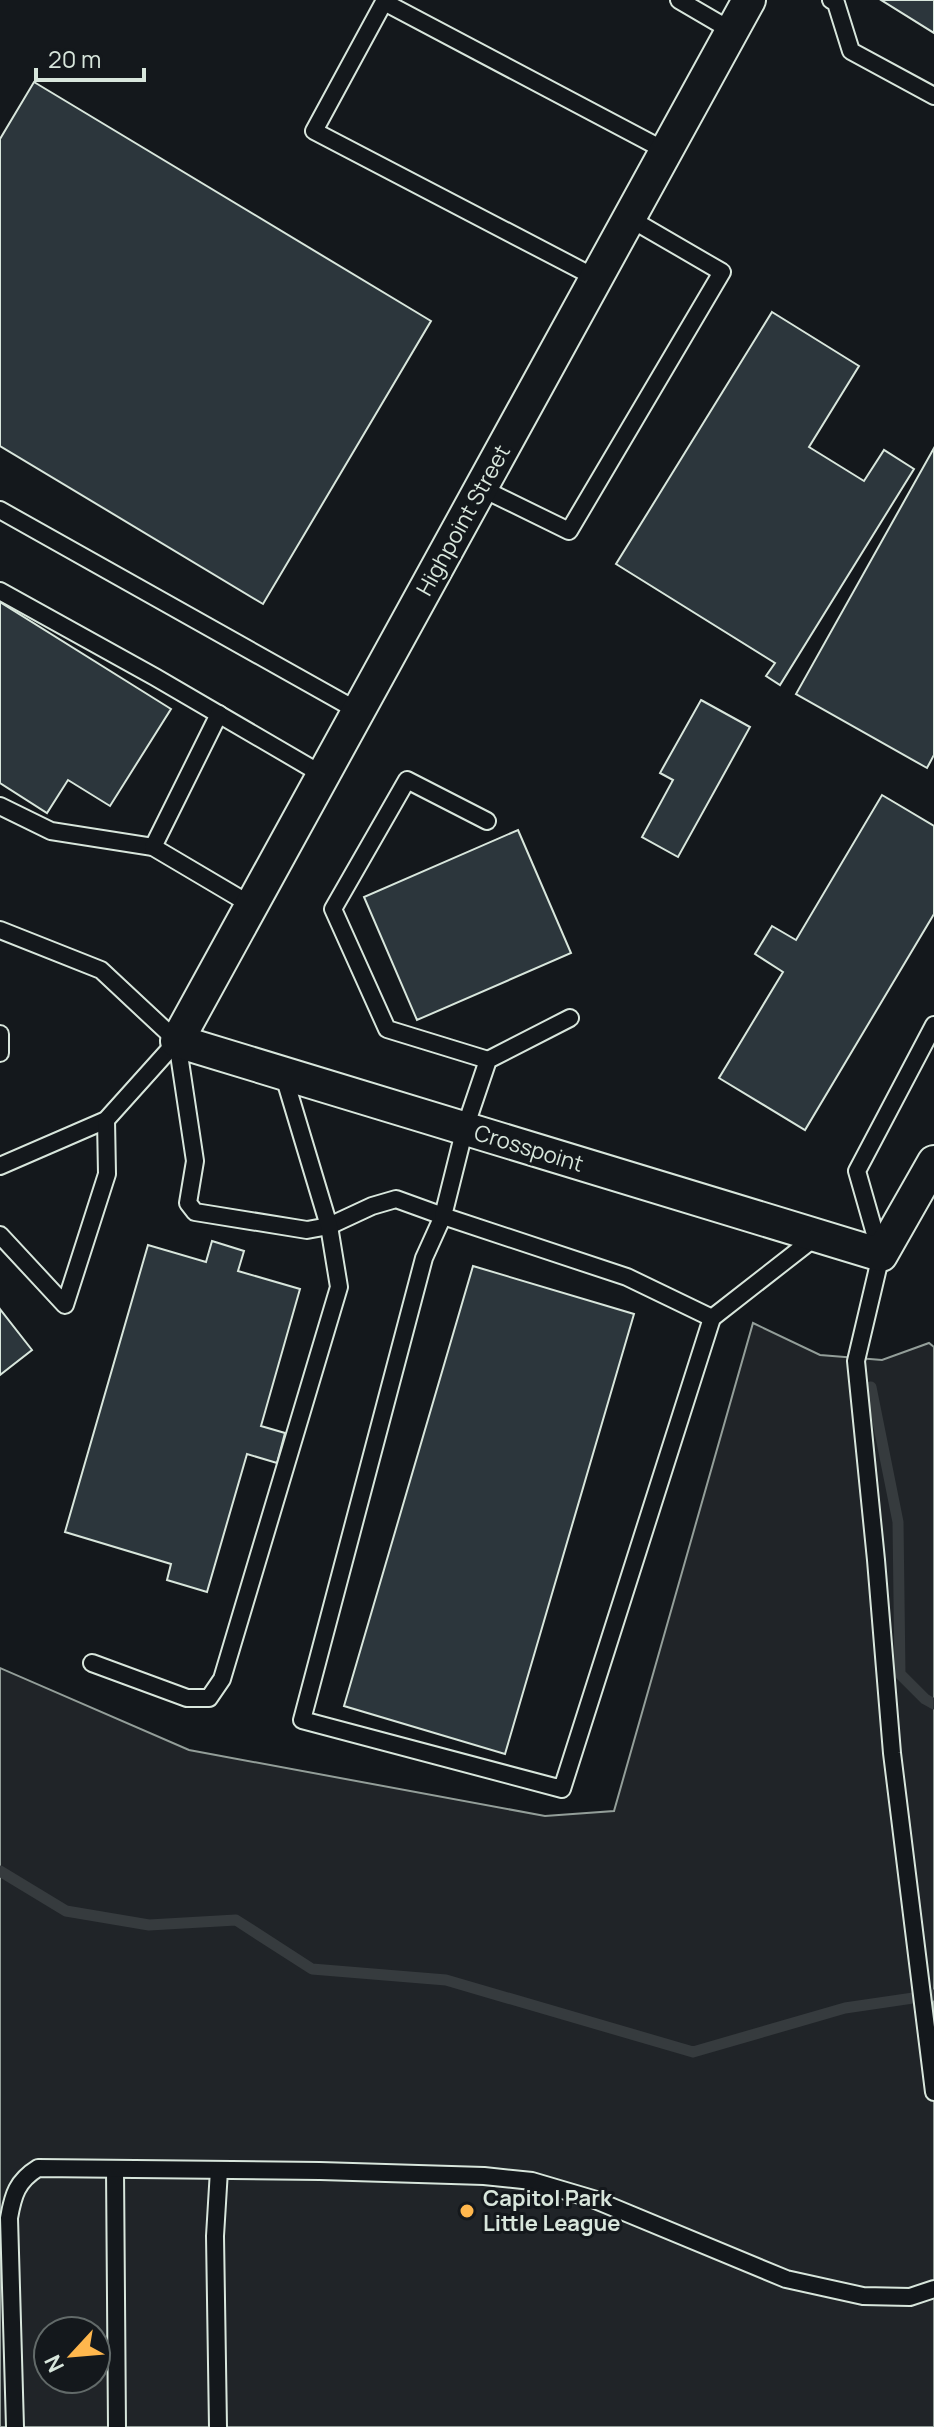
<svg xmlns="http://www.w3.org/2000/svg" width="934" height="2427" font-family="Manrope,sans-serif">
  <style>
    .green { fill: #202428; stroke: #939e99; stroke-width: 2; fill-rule: evenodd }
    .lines { fill: none; stroke-linecap: round; stroke-linejoin: round }
    .stream { stroke: #363b3e; stroke-width: 11 }
    .building { fill: #2c363c; stroke: #d8e6dc; stroke-width: 2 }
    .lane-casing { stroke: #d8e6dc; stroke-width: 20 }
    .street-casing { stroke: #d8e6dc; stroke-width: 36 }
    .lane { stroke: #14181c; stroke-width: 16 }
    .street { stroke: #14181c; stroke-width: 32 }
    .poi-dot { fill: #ffb74d; stroke: #14181c; stroke-width: 3 }
    .labels { text-anchor: middle; stroke-width: 6; stroke-linejoin: round; paint-order: stroke }
    .street-label { font-size: 22px; fill: #d8e6dc; stroke: #14181c }
    .poi-label { font-size: 22px; font-weight: bold; fill: #d8e6dc; stroke: #14181c; text-anchor: start }
  </style>
  <rect width="100%" height="100%" fill="#14181c"/>
  <path class="green" d="M753,1323L820,1355L882,1360L929,1343L934,1347V2427H0V1668L189,1750L545,1816L614,1811ZM48,2331H96V2379H48Z"/>
  <g class="lines">
    <g class="stream">
      <path d="M871,1387L898,1522L900,1674L925,1699L934,1704"/>
      <path d="M0,1871L66,1911L149,1925L236,1920L312,1969L446,1980L693,2052L845,2008L934,1995"/>
    </g>
  </g>
  <g class="building">
    <path d="M881,0H934V33Z"/>
    <path d="M34,82L431,321L263,604L0,446V139Z"/>
    <path d="M772,312L859,366L809,447L864,481L884,450L914,469L780,685L766,676L775,663L616,564Z"/>
    <path d="M934,448V755L927,768L796,694Z"/>
    <path d="M0,602L171,709L110,806L68,780L47,813L0,783Z"/>
    <path d="M701,700L750,727L678,857L642,837L673,780L660,773Z"/>
    <path d="M882,795L934,826V914L805,1130L719,1078L783,972L755,954L772,926L796,940Z"/>
    <path d="M518,830L571,953L417,1020L364,897Z"/>
    <path d="M212,1241L244,1251L238,1271L300,1289L261,1426L285,1433L277,1463L247,1454L207,1592L167,1580L171,1564L65,1532L148,1245L206,1262Z"/>
    <path d="M473,1266L634,1314L505,1754L344,1706Z"/>
    <path d="M0,1309L32,1350L0,1375Z"/>
  </g>
  <g class="lines">
    <g class="lane-casing">
      <g id="lane">
        <path d="M679,0L732,31"/>
        <path d="M831,0L836,3L851,51L934,96"/>
        <path d="M596,278L314,131L384,2L666,151"/>
        <path d="M481,488L569,531L722,272L629,218"/>
        <path d="M0,510L358,711"/>
        <path d="M0,591L155,677L323,775"/>
        <path d="M0,806L51,831L153,847L251,905"/>
        <path d="M487,821L407,780L333,909L387,1029L488,1060"/>
        <path d="M153,847L219,714"/>
        <path d="M0,930L101,970L177,1041L195,1161L188,1203L195,1212L307,1230L329,1226L372,1206L396,1199L443,1216L424,1258L302,1720L562,1789L712,1318"/>
        <path d="M570,1018L488,1060L465,1128L443,1216L627,1277L712,1318L817,1236"/>
        <path d="M934,1025L857,1171L881,1255L856,1361L876,1560L892,1753L934,2092"/>
        <path d="M0,1034V1053"/>
        <path d="M0,1166L106,1120L177,1041"/>
        <path d="M0,1235L65,1305L107,1174L106,1120"/>
        <path d="M92,1663L187,1698H209L222,1679L339,1287L329,1226L283,1073"/>
        <path d="M115,2169L117,2427"/>
        <path d="M15,2427L9,2218C13,2195 17,2181 38,2168L320,2171L484,2176L532,2181L593,2199L786,2279L863,2296L910,2297L934,2289"/>
        <path d="M218,2427L215,2236L219,2170"/>
      </g>
    </g>
    <g class="street-casing">
      <path id="street" d="M749,0L177,1041L881,1255L934,1162"/>
    </g>
    <use href="#lane" class="lane"/>
    <use href="#street" class="street"/>
  </g>
  <circle class="poi-dot" cx="467" cy="2211" r="8"/>
  <g class="labels">
    <g class="street-label">
      <text transform="translate(463 520) rotate(-61)" y="8">Highpoint Street</text>
      <text transform="translate(529 1148) rotate(17)" y="8">Crosspoint</text>
    </g>
    <g class="poi-label">
      <text x="483" y="2206">Capitol Park<tspan x="483" dy="25">Little League</tspan></text>
    </g>
  </g>
  <g transform="translate(72 2355) rotate(244)"><circle r="38" fill="#14181c" stroke="#626a69" stroke-width="2"/>
  <path d="M0-6L14 30L0 20L-14 30Z" fill="#ffb74d"/>
  <text y="-12" font-size="22" font-weight="bold" text-anchor="middle" fill="#d8e6dc">N</text>
  </g>
  <path d="M36 68v12h108v-12" fill="none" stroke="#d8e6dc" stroke-width="4"/>
  <text x="48" y="68" font-size="24" fill="#d8e6dc" stroke="#14181c" stroke-width="6" paint-order="stroke">20 m</text>
</svg>
